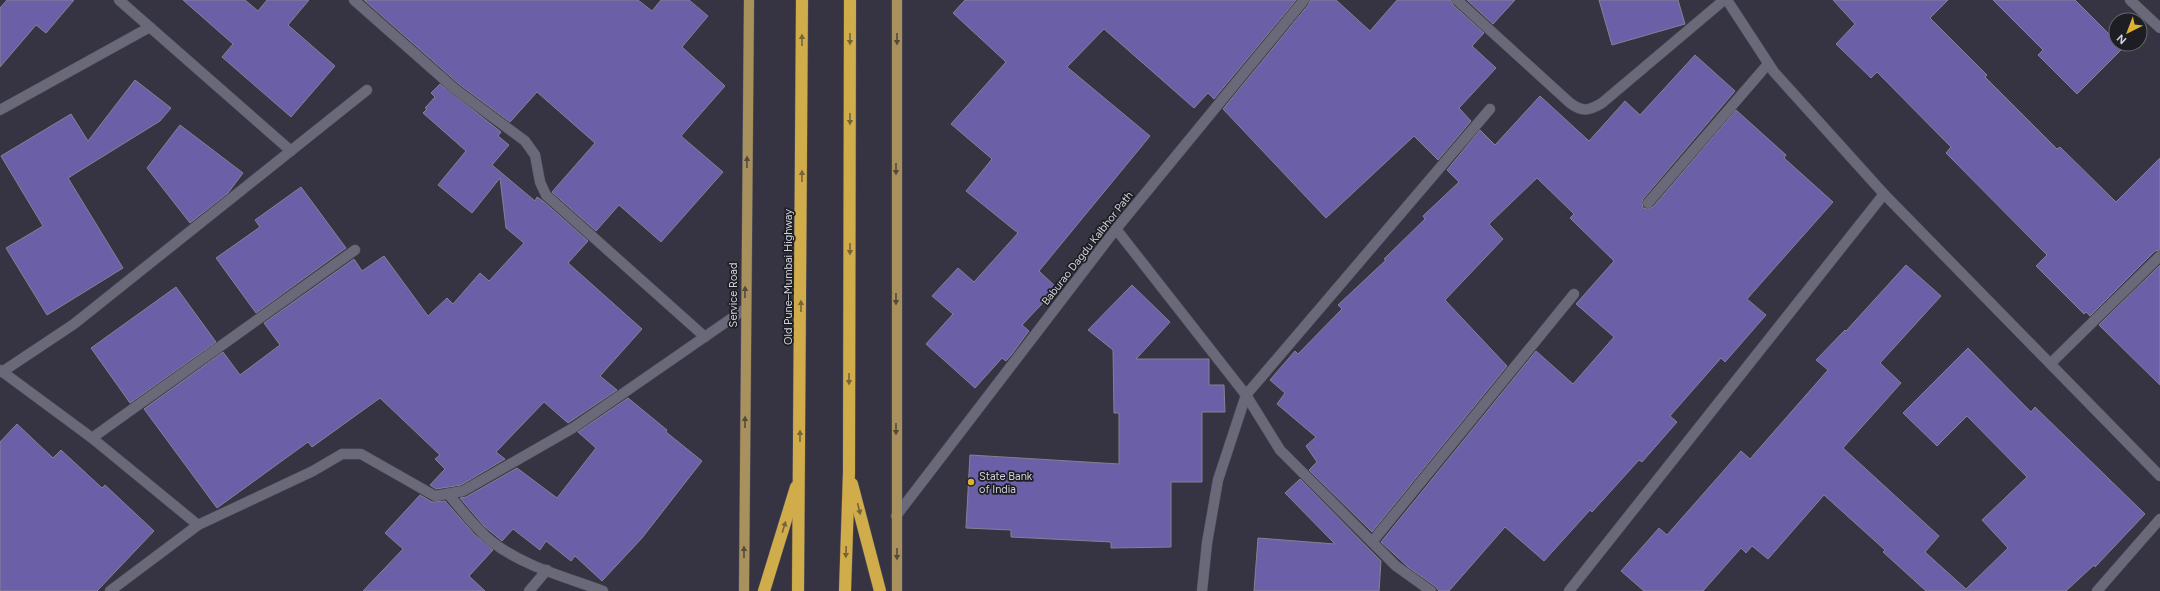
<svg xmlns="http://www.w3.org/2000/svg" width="2160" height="591" font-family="Figtree,sans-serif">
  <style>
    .building { fill: #6b60a8; stroke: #838294 }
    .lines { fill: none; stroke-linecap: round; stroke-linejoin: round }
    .minor-casing { stroke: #53525e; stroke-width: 11 }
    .major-casing { stroke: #53525e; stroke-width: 11 }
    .highway-casing { stroke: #53525e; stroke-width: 13 }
    .minor { stroke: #6a697a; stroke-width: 10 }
    .major { stroke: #a8915d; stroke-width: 10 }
    .highway { stroke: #d1ac4a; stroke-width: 12 }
    .oneway { fill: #776437 }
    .oneway2 { fill: #554b3b }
    .poi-dot { fill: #deb133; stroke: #1d1d24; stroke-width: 1.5 }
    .labels { text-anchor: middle; stroke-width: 3.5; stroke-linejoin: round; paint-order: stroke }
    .street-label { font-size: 11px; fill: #d1d1db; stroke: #1d1d24 }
    .poi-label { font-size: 11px; fill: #d1d1db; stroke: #1d1d24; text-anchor: start }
  </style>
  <rect width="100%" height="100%" fill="#363443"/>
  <g class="building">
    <path d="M7,0H74L46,33L36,25L0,67V8Z"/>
    <path d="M183,0H245L258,11L267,0H309L288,25L335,66L291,117L222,57L233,44Z"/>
    <path d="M364,0H638L652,11L661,0H689L708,16L682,47L725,86L681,136L723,172L661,242L619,205L596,231L552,192L595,143L537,92L510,122L459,84Z"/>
    <path d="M965,0H1296L1214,99L1208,93L1194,108L1104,29L1067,67L1150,136L1039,271L1057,288L1022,325L1029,331L1012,354L1006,361L1002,358L975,388L926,344L953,314L932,296L958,268L974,282L1018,233L966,191L992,159L951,124L1006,62L953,13Z"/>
    <path d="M1310,0H1336L1370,31L1397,0H1451L1453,5L1484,33L1472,46L1496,68L1459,108L1471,121L1438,160L1414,136L1326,218L1223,109L1309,4Z"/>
    <path d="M1467,0H1515L1493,24Z"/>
    <path d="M1599,0H1678L1685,24L1612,45Z"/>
    <path d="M1833,0H1948L1930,18L1987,75L1985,77L2057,149L2060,147L2116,202L2160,158V250L2155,251L2090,316L2086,312L2084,314L2036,266L2047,255L1946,153L1951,147L1877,72L1871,78L1836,44L1855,24Z"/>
    <path d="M1993,0H2075L2116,41V44H2119L2123,48L2077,94L2038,55L2043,50Z"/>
    <path d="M1695,55L1735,91L1643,199L1642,202L1643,208L1647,209L1653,207L1736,110L1786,155L1784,158L1833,202L1747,299L1766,315L1725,362L1721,358L1670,416L1677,422L1642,462L1639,460L1592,512L1590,510L1544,561L1505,527L1449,591H1439L1435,586L1408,567L1381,542L1536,351L1573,384L1614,337L1576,304L1614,261L1570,218L1574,214L1537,178L1489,224L1503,239L1445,300L1507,366L1372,532L1309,470L1317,462L1306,446L1316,437L1277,404L1285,393L1270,380L1295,351L1298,354L1342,309L1338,305L1386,260L1384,259L1425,219L1423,216L1459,182L1447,170L1480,130L1495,145L1540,96L1589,141L1625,101L1640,115Z"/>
    <path d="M135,80L171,108L160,121L68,178L123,268L47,315L6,248L43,226L1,156L71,114L88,141Z"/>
    <path d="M440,84L501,132L498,136L509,145L492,165L535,201L537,197L543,201L588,241L568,263L642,329L600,376L617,390L568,423L544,402L496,452L505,459L461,485L436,489L430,485L445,469L435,459L440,455L380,398L312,447L308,442L217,508L144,409L223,352L240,375L280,345L264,323L354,259L362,271L384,256L428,316L447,298L453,304L480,273L489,281L524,243L506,228L500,178L472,213L438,185L466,151L423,113L427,109L425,108L435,97L431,93Z"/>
    <path d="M180,125L243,173L228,193L190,223L147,168Z"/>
    <path d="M301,187L346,248L256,313L216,258L260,227L255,220Z"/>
    <path d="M1906,265L1941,296L1880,363L1901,383L1843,448L1939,536L1925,552L1966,589L2008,548L1982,520L2027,477L1967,416L1937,446L1903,413L1968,348L2031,412L2035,407L2145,514L2095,567L2094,565L2066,591H1926L1883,552L1885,550L1824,495L1768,559L1752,546L1746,553L1741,548L1703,591H1644L1621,571L1659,528L1667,535L1741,451L1750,459L1828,370L1816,360L1845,330L1846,331Z"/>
    <path d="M2160,265V385L2099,325Z"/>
    <path d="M1132,285L1170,322L1136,359H1209V385H1224L1225,412H1202V482H1171V547L1111,548V542L1011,537V530L966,528L970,455L1119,464V413H1114L1113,350L1088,330Z"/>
    <path d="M176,287L216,342L130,403L91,348Z"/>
    <path d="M628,398L667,430L666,432L702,461L642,538L602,581L575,556L571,561L546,541L540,550L513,529L502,541L484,526L460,498L466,497L517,468L557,498L596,448L578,432Z"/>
    <path d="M17,424L53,458L61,450L102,488L105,485L154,531L97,591H0V442Z"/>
    <path d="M1300,479L1381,561L1379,591H1254L1258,538L1335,544L1285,493Z"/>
    <path d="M420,495L432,502L445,501L475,535L493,550L469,576L485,591H363L403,549L385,533Z"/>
  </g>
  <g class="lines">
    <g class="minor-casing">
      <g id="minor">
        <path d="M119,0L291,151"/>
        <path d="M354,0L455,89L525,141L535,155L540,182L546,195L705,337"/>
        <path d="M1457,0L1570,103C1582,112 1589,111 1602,103L1724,0"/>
        <path d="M1727,0L1774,72L1884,194L2160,476"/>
        <path d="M2130,0L2160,28"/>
        <path d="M0,110L150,27"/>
        <path d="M1648,203L1768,64"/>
        <path d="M1116,229L1246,395L1218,480L1207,543L1202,591"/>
        <path d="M2051,363L2160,256"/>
        <path d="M0,370L92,438L198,525"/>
        <path d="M2,372L74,324L367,90"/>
        <path d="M92,438L355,250"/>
        <path d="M449,495C462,510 475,528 491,541C522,566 566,577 603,591"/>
        <path d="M896,516L1116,229L1304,0"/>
        <path d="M1372,542L1574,294"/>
        <path d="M110,591L198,525L313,471L342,454H361L435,496L463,491L573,428L745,309"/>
        <path d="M529,591L547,570"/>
        <path d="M1431,591L1396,566L1280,450L1246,395L1490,109"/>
        <path d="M1569,591L1884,194"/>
        <path d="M2097,591L2160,519"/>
      </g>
    </g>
    <g class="major-casing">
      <g id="major">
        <path d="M897,0V591"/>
        <path d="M744,591L749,0"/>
      </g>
    </g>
    <g class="highway-casing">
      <g id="highway">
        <path d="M852,484L880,591"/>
        <path d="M764,591L796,487"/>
        <path d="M798,591L802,0"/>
        <path d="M845,591L849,472L850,0"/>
      </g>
    </g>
    <use href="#minor" class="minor"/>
    <use href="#major" class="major"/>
    <use href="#highway" class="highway"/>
  </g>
  <defs><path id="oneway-solid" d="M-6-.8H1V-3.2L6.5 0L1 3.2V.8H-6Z"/></defs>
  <g class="oneway">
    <use href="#oneway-solid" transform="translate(850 39) rotate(90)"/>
    <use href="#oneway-solid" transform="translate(802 40) rotate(-90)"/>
    <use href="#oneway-solid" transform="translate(850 119) rotate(90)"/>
    <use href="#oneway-solid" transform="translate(802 176) rotate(-90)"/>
    <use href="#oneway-solid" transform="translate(850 249) rotate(90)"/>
    <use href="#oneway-solid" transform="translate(801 306) rotate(-90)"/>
    <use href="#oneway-solid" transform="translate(849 379) rotate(90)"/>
    <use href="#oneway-solid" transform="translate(800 436) rotate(-90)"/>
    <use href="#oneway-solid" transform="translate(859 509) rotate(76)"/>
    <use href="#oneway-solid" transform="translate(784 527) rotate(-73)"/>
    <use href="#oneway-solid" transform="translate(846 552) rotate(92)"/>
  </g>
  <g class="oneway2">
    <use href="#oneway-solid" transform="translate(897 39) rotate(90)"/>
    <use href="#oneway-solid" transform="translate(747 162) rotate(-89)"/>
    <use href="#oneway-solid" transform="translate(896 169) rotate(90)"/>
    <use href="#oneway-solid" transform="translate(745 292) rotate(-89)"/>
    <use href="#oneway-solid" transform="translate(896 299) rotate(90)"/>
    <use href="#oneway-solid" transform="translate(745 422) rotate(-90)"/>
    <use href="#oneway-solid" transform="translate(896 429) rotate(90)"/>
    <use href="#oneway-solid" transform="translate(744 552) rotate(-90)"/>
    <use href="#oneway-solid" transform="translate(897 554) rotate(90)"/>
  </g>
  <circle class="poi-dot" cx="971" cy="482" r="4"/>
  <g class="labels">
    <g class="street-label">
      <text transform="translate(1087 248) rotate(-52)" y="4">Baburao Dagdu Kalbhor Path</text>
      <text transform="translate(788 277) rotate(-90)" y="4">Old Pune–Mumbai Highway</text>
      <text transform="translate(733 295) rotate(-90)" y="4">Service Road</text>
    </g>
    <g class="poi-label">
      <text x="979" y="480">State Bank<tspan x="979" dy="13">of India</tspan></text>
    </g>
  </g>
  <g transform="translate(2128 32) rotate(222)"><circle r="19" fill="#1d1d24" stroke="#65656d"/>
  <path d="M0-3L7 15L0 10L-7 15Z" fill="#deb133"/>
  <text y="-6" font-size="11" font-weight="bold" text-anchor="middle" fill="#d1d1db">N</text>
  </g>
</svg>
